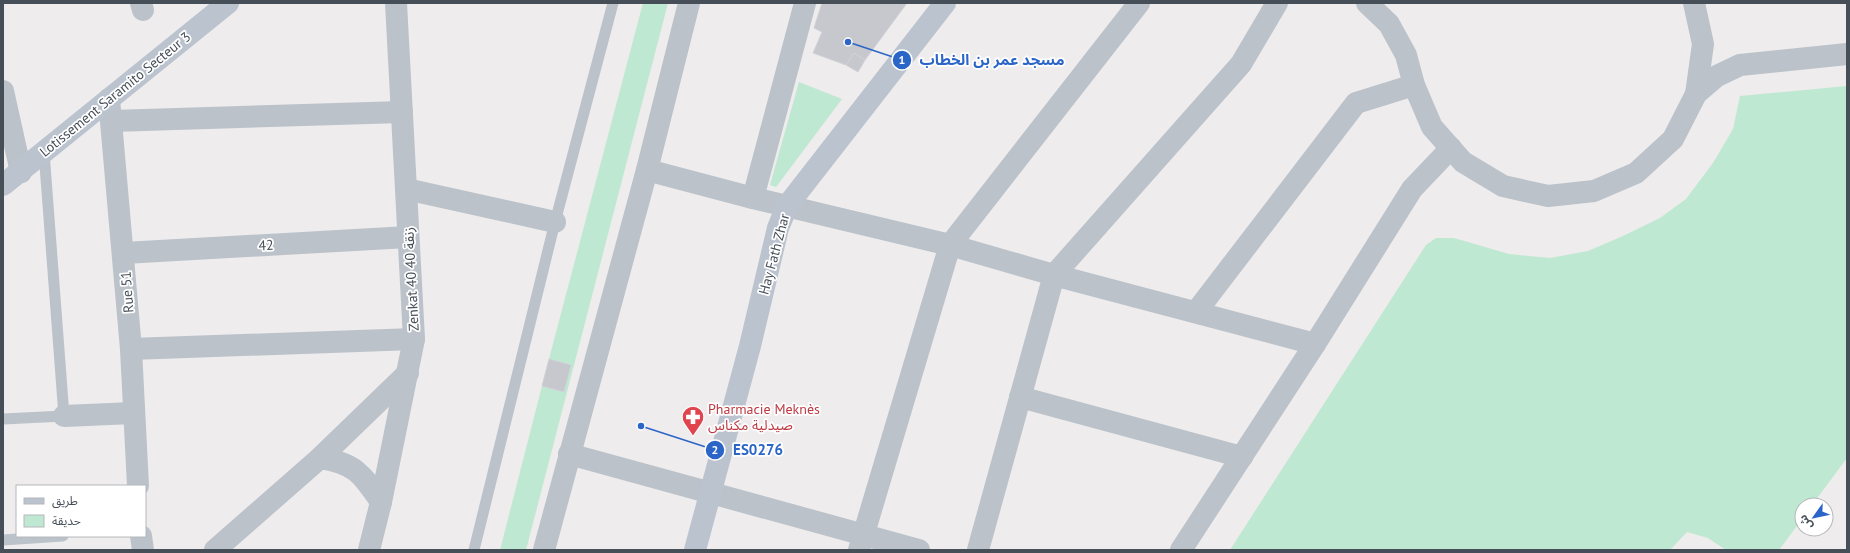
<svg xmlns="http://www.w3.org/2000/svg" width="1850" height="553" font-family="'PT Sans','Noto Sans Arabic',sans-serif">
  <style>
    .green { fill: #bee8d1 }
    .building { fill: #c7c8ce; stroke: #d0d2d7 }
    .lines { fill: none; stroke-linecap: round; stroke-linejoin: round }
    .lane { stroke: #bbc2ca; stroke-width: 11 }
    .street { stroke: #bbc2ca; stroke-width: 22 }
    .secondary { stroke: #bbc3ce; stroke-width: 22 }
    .labels { text-anchor: middle; stroke-width: 3.5; stroke-linejoin: round; paint-order: stroke }
    .street-label { font-size: 14px; fill: #464e57; stroke: #fff }
    .health-label { font-size: 14px; fill: #be3a42; stroke: #fff; text-anchor: start }
    .leader { fill: none; stroke: #2c65c8; stroke-width: 1.5 }
    .callout-dot { fill: #2c65c8; stroke: #fff; stroke-width: 1.5 }
    .mark-label { font-size: 12px; text-anchor: middle; font-weight: bold; fill: #fff }
    .callout-label { font-size: 15px; text-anchor: middle; font-weight: bold; fill: #2c65c8; stroke: #fff; stroke-width: 3.5; stroke-linejoin: round; paint-order: stroke }
  </style>
  <rect width="100%" height="100%" fill="#eeecec"/>
  <g class="green">
    <path d="M643,3H668L526,550H500L542,386L563,392L571,365L549,359Z"/>
    <path d="M799,82L842,99L776,187L770,185Z"/>
    <path d="M1847,86V458L1812,505H1802V519L1779,550H1726L1708,538L1687,532L1670,550H1230L1426,245L1436,238H1454L1509,254L1550,258L1588,251L1623,236L1660,218L1686,199L1713,163L1733,129L1740,96Z"/>
  </g>
  <g class="building">
    <path d="M822,3H907L865,60L854,53L846,65L813,53L822,32L814,28Z"/>
    <path d="M854,53L865,60L858,72L846,65Z"/>
    <path d="M549,359L571,365L564,392L542,386Z"/>
  </g>
  <g class="lines">
    <g class="lane">
      <path d="M3,419L64,416L44,152"/>
      <path d="M3,540L63,536"/>
      <path d="M474,550L555,222L613,3"/>
    </g>
    <g class="street">
      <path d="M141,3L143,10"/>
      <path d="M1367,3L1389,24L1406,55L1414,85L1432,127L1463,162L1503,186L1548,196L1594,191L1636,173L1673,139L1696,94L1717,76L1740,65L1847,54"/>
      <path d="M1694,3L1703,44L1696,94"/>
      <path d="M3,91L21,172"/>
      <path d="M109,99L131,349L138,486"/>
      <path d="M112,121L402,112"/>
      <path d="M647,170L753,198L950,245L1054,275L1315,344"/>
      <path d="M406,189L555,222"/>
      <path d="M753,198L805,3"/>
      <path d="M124,253L408,237"/>
      <path d="M1196,312L1356,103L1414,85"/>
      <path d="M131,349L414,339"/>
      <path d="M1020,397L1242,457"/>
      <path d="M64,416L133,413"/>
      <path d="M569,454L919,550"/>
      <path d="M320,458C355,463 362,474 381,502"/>
      <path d="M141,536L143,550"/>
      <path d="M215,550L320,458L408,373"/>
      <path d="M369,550L381,502L414,339L396,3"/>
      <path d="M544,550L647,170L689,3"/>
      <path d="M859,550L950,245L1139,3"/>
      <path d="M978,550L1054,275L1241,64L1277,3"/>
      <path d="M1181,550L1315,344L1412,189L1451,148"/>
    </g>
    <g class="secondary">
      <path d="M3,185L228,3"/>
      <path d="M695,550L750,346L778,228L787,206L945,3"/>
    </g>
  </g>
  <defs>
    <g id="pharmacy-pin" transform="scale(1.15)"><path d="M0 17L-7.5 6A9.5 9.5 0 1 1 7.5 6Z" fill="#e0444e" stroke="#fff"/><path d="M-2-6h4v4h4v4h-4v4h-4v-4h-4v-4h4Z" fill="#fff"/></g>
  </defs>
  <g fill-rule="evenodd">
    <use href="#pharmacy-pin" x="693" y="417"/>
  </g>
  <g class="labels">
    <g class="street-label">
      <text transform="translate(115 94) rotate(-39)" y="5">Lotissement Saramito Secteur 3</text>
      <text transform="translate(266 245) rotate(-3)" y="5">42</text>
      <text transform="translate(774 254) rotate(-75)" y="5">Hay Fath Zhar</text>
      <text transform="translate(411 279) rotate(-93)" y="5">Zenkat 40 زنقة 40</text>
      <text transform="translate(127 292) rotate(-94)" y="5">Rue 51</text>
    </g>
    <g class="health-label">
      <text x="708" y="414">Pharmacie Meknès<tspan x="708" dy="16">صيدلية مكناس</tspan></text>
    </g>
  </g>
  <path class="leader" d="M848 42L902 60M641 426L715 450"/>
  <g class="callout-dot">
    <circle cx="848" cy="42" r="4"/>
    <circle cx="641" cy="426" r="4"/>
    <circle cx="902" cy="60" r="10"/>
    <circle cx="715" cy="450" r="10"/>
  </g>
  <g class="mark-label">
    <text x="902" y="64">1</text>
    <text x="715" y="454">2</text>
  </g>
  <g class="callout-label">
    <text x="992" y="65">مسجد عمر بن الخطاب</text>
    <text x="758" y="455">ES0276</text>
  </g>
  <rect width="1850" height="553" fill="none" stroke="#464e57" stroke-width="8"/>
  <rect x="16" y="485" width="130" height="52" fill="#ffffff" stroke="#b5b8bc"/>
  <rect x="24" y="498" width="20" height="6" fill="#bbc3ce" stroke="#b5b8bc"/>
  <text x="52" y="505" font-size="12" fill="#464e57">طريق</text>
  <rect x="24" y="515" width="20" height="12" fill="#bee8d1" stroke="#b5b8bc"/>
  <text x="52" y="525" font-size="12" fill="#464e57">حديقة</text>
  <g transform="translate(1814 517) rotate(237)"><circle r="19" fill="#ffffff" stroke="#b5b8bc"/>
  <path d="M0-3L7 15L0 10L-7 15Z" fill="#2c65c8"/>
  <text y="-6" font-size="11" font-weight="bold" text-anchor="middle" fill="#464e57">ش</text>
  </g>
</svg>
